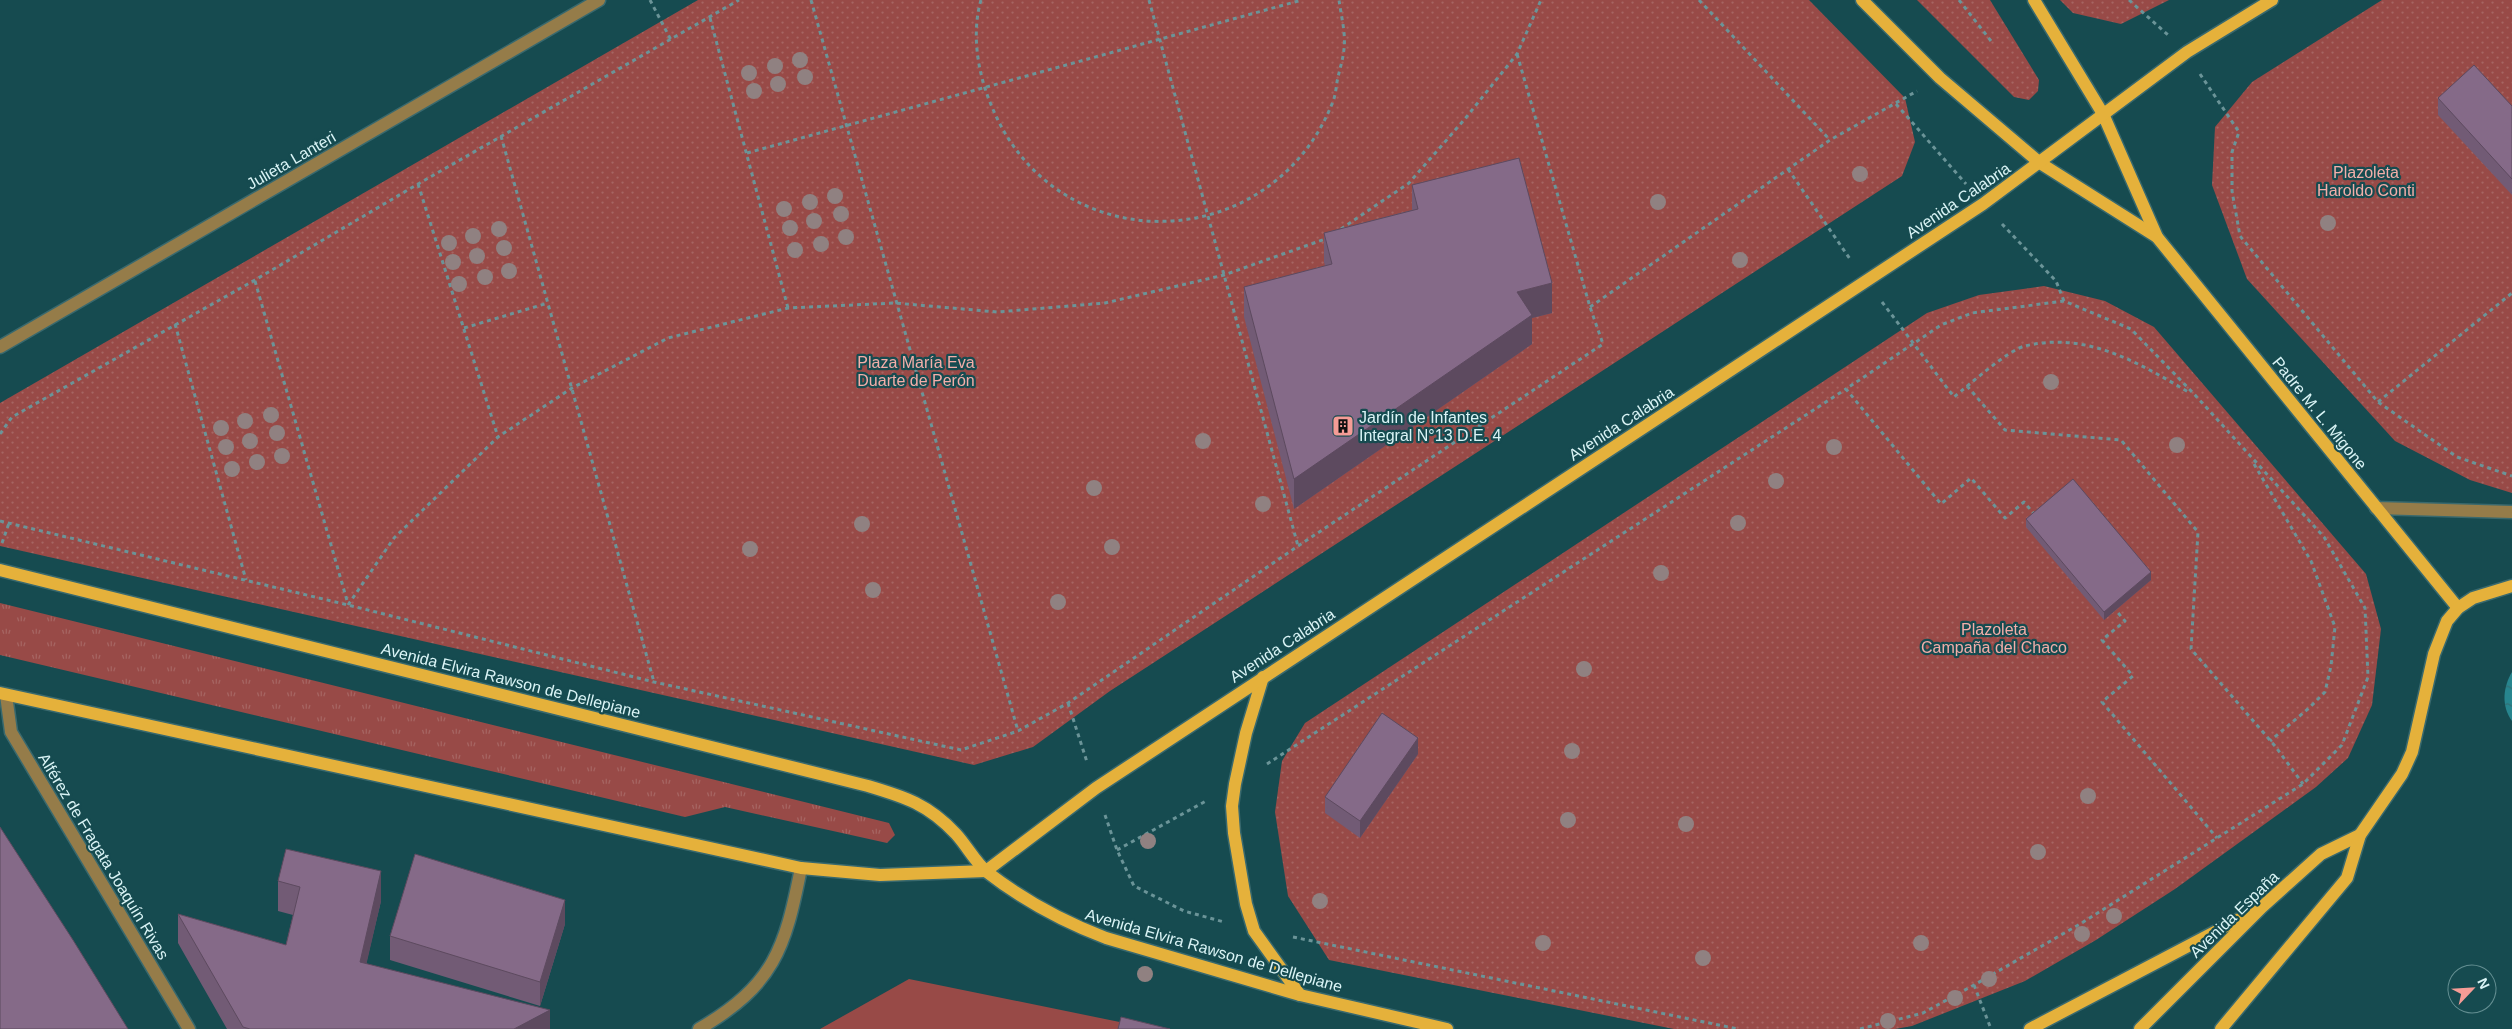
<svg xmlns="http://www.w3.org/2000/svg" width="2512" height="1029" font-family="Helvetica,sans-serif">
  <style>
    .grass { fill: url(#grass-tufts) }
    .park { fill: url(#park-dots) }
    .garden { fill: #984a47 }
    .water { fill: url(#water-ripples) }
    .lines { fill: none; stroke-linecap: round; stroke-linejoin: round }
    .minor-casing { stroke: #39696e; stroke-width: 15 }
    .major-casing { stroke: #39696e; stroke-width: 15 }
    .path { stroke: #6b9498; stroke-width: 3; stroke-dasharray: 4 4; stroke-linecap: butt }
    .minor { stroke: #957c49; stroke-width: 12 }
    .major { stroke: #e5b13b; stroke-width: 12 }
    .tree { fill: #908181 }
    .wall { fill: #725b75 }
    .shaded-wall { fill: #5d4a5f }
    .building { fill: #856a88; stroke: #5d4a5f }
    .labels { text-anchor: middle; stroke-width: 4.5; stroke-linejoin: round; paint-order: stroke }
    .street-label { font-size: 16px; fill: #daf4f6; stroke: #164b50 }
    .park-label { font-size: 16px; fill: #f3aea9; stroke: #164b50 }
    .poi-label { font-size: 16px; fill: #daf4f6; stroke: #164b50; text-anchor: start }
  </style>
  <defs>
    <pattern id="grass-tufts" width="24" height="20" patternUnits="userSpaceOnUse" patternTransform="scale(1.25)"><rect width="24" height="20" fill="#984a47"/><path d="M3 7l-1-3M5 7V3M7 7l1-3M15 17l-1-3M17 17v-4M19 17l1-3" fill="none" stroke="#a66562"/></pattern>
    <pattern id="park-dots" width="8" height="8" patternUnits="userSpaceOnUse" patternTransform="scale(1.25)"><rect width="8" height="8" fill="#984a47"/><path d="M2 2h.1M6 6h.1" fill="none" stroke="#a66562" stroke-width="1.8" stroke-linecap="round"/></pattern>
    <pattern id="water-ripples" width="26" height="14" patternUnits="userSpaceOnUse" patternTransform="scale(1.25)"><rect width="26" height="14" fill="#27858e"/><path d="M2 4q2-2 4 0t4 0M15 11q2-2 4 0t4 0" fill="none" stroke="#316d73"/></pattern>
  </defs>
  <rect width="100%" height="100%" fill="#164b50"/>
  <path class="grass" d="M0,603L889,823L895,835L887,843L725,807L685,817L0,655Z"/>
  <g class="park">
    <path d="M698,0H1809L1905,98L1915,142L1902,176L1110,691L1033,747L974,765L0,546V403Z"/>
    <path d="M1917,0H1990L2039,80L2038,91L2029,100L2014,97Z"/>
    <path d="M2060,0H2169L2121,24L2073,13Z"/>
    <path d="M2382,0H2512V493L2470,480L2395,441L2247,279L2212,185L2215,127L2252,82Z"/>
    <path d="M2044,286L2105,301L2154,327L2366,574L2381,629L2372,705L2348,758L2316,787L2175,889L2096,940L2025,981L1912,1026L1895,1029H1674L1329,960L1288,896L1275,812L1282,761L1305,723L1927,313L1979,295Z"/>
  </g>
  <path class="garden" d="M909,979L1154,1029H820Z"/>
  <path class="water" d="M2512,672V721C2501,706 2503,687 2512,672Z"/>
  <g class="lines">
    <g class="minor-casing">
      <g id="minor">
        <path d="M0,347L599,0"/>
        <path d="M2376,508L2512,512"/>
        <path d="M6,695L11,732L189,1029"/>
        <path d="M699,1029C774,985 785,949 801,868"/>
      </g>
    </g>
    <g class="major-casing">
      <g id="major">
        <path d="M1862,0L1940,78L2040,163L2157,237"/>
        <path d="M2034,0L2103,114L2157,237L2458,608"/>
        <path d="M0,570L868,786C905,797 928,804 956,834C967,846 975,862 987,872C1023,900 1064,922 1106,938L1300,995L1447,1029"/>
        <path d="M1263,677L1246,733L1235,784L1232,806L1234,833L1246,904L1254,931L1300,995"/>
        <path d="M0,693L801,868L880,875L986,871"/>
        <path d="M986,871L1096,788L1983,204L2187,52L2272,0"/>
        <path d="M2030,1029L2251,913"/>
        <path d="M2140,1029L2262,907L2321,854L2360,835"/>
        <path d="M2221,1029L2347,878L2360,835L2402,774L2412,752L2434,654L2447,621L2458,608L2473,598L2512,586"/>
      </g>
    </g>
    <g class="path">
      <path d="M650,0L671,40"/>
      <path d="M811,0L1018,731"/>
      <path d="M981,0C971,34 978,75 992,107C1056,262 1269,258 1332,104C1335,98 1336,89 1337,82C1339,71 1343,60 1344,49C1346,34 1341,15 1339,0"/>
      <path d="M1149,0L1298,546"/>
      <path d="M1699,0L1830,140"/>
      <path d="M1959,0L1991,41"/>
      <path d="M2129,0L2168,35"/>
      <path d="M710,18L788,308"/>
      <path d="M2200,74L2239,132L2232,152V191L2240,236L2378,402L2457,457L2512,476"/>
      <path d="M1896,104L1966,184"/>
      <path d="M501,136L654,682"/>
      <path d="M747,153L1302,0"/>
      <path d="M1788,169L1850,259"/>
      <path d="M418,184L498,437"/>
      <path d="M2002,224L2056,281L2064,301"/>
      <path d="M1341,229L1409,183L1464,120L1517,54L1541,0"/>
      <path d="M255,281L348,604"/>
      <path d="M1882,302L1954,397C1969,385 2008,350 2025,346C2087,331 2139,363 2190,393"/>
      <path d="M1590,307L1830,140L1917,91"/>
      <path d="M175,324L246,580"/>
      <path d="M464,328L548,303"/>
      <path d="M1967,386L2005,430L2121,440L2198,532L2191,649L2275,746L2303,784"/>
      <path d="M2378,402L2512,293"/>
      <path d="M0,434L12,417L255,280L418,184L739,0"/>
      <path d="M2254,464L2311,561L2335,627L2331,666L2325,692L2309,708L2270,741"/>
      <path d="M0,521L348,605L654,682L961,750L1018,731L1068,703L1298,546L1603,344L1590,307L1517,54"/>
      <path d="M2,543L9,523"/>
      <path d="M348,605L394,538L498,437L572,388L668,338L788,308L895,303L997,312L1105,303L1224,275L1328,238"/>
      <path d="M2113,607L2125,621L2102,640L2133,676L2102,702L2217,838"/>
      <path d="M1068,703L1087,762"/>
      <path d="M1267,764L1846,389"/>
      <path d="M1105,815L1117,850L1134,886L1184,911L1224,922"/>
      <path d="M1117,850L1206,801"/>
      <path d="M1293,937L1738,1029"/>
      <path d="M1974,985L1991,1029"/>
      <path d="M1860,1029L1923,1013L1974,985L2080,924L2303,784L2342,745L2368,677L2365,608L2324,537L2195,395L2131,329L2064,301L1972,313L1941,325L1846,389L1941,504L1971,478L2005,518L2024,502L2035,515"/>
    </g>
    <use href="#minor" class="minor"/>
    <use href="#major" class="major"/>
  </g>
  <g class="tree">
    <circle cx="800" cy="60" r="8"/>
    <circle cx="775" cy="66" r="8"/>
    <circle cx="749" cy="73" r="8"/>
    <circle cx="805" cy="77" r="8"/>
    <circle cx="778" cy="84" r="8"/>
    <circle cx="754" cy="91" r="8"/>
    <circle cx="1860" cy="174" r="8"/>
    <circle cx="835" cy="196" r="8"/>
    <circle cx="810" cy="202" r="8"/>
    <circle cx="1658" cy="202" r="8"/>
    <circle cx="784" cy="209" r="8"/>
    <circle cx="841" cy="214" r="8"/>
    <circle cx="814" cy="221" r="8"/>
    <circle cx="2328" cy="223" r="8"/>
    <circle cx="790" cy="228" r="8"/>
    <circle cx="499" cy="229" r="8"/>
    <circle cx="473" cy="236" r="8"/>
    <circle cx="846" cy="237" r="8"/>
    <circle cx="449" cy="243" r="8"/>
    <circle cx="821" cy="244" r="8"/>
    <circle cx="504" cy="248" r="8"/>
    <circle cx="795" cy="250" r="8"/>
    <circle cx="477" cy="256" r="8"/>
    <circle cx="1740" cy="260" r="8"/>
    <circle cx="453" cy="262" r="8"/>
    <circle cx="509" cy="271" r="8"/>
    <circle cx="485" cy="277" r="8"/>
    <circle cx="459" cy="284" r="8"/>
    <circle cx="2051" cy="382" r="8"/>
    <circle cx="271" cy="415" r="8"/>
    <circle cx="245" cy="421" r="8"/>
    <circle cx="221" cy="428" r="8"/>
    <circle cx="277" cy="433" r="8"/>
    <circle cx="250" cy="441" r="8"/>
    <circle cx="1203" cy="441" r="8"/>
    <circle cx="2177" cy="445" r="8"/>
    <circle cx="226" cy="447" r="8"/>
    <circle cx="1834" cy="447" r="8"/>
    <circle cx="282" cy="456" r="8"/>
    <circle cx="257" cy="462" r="8"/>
    <circle cx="232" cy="469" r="8"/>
    <circle cx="1776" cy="481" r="8"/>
    <circle cx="1094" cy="488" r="8"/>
    <circle cx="1263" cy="504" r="8"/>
    <circle cx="1738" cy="523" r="8"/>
    <circle cx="862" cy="524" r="8"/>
    <circle cx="1112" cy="547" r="8"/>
    <circle cx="750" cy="549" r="8"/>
    <circle cx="1661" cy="573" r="8"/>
    <circle cx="873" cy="590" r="8"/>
    <circle cx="1058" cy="602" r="8"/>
    <circle cx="1584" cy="669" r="8"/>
    <circle cx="1572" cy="751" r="8"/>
    <circle cx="2088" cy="796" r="8"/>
    <circle cx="1568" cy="820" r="8"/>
    <circle cx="1686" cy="824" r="8"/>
    <circle cx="1148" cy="841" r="8"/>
    <circle cx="2038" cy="852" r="8"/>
    <circle cx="1320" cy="901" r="8"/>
    <circle cx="2114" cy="916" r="8"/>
    <circle cx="2082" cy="934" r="8"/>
    <circle cx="1543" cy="943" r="8"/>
    <circle cx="1921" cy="943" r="8"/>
    <circle cx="1703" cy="958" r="8"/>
    <circle cx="1145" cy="974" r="8"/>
    <circle cx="1989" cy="979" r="8"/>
    <circle cx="1955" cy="998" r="8"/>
    <circle cx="1888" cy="1021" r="8"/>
  </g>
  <g class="wall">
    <path d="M2438,98L2512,106V195L2438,115Z"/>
    <path d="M1412,185L1552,313L1532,318V344L1294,509L1244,317V287L1325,266L1324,262V233L1412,210Z"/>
    <path d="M2026,519L2151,580L2104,620L2026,527Z"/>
    <path d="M1418,754L1360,838L1325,813V797Z"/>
    <path d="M278,881L381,901L366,964L550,1029H227L178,943V914L286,945L293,915L278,911Z"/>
    <path d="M565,924L540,1006L390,960V936Z"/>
  </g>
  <g class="shaded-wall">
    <path d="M1552,283V313L1532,318V344L1294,509V479L1517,292Z"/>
    <path d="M2151,572V580L2104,620V612Z"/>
    <path d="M1418,738V754L1360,838V821Z"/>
    <path d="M381,871V901L360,992V962Z"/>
    <path d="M565,900V924L540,1006V982Z"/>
    <path d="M550,1010V1029H514Z"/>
  </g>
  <g class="building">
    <path d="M2474,65L2512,106V179L2438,98Z"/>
    <path d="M1519,158L1552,283L1517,292L1532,315L1294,479L1244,287L1332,264L1324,233L1418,209L1412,185Z"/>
    <path d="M2073,479L2151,572L2104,612L2026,519Z"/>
    <path d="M1382,713L1418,738L1360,821L1325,797Z"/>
    <path d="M0,827L73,940L128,1029H0Z"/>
    <path d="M286,849L381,871L360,962L550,1010L514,1029H250L243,1027L178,914L286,945L300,887L278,881Z"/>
    <path d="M415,854L565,900L540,982L390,936Z"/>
    <path d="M1121,1017L1170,1029H1118Z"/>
  </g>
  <defs>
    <g id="building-square" transform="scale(1.125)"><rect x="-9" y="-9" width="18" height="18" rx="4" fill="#f59c96" stroke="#164b50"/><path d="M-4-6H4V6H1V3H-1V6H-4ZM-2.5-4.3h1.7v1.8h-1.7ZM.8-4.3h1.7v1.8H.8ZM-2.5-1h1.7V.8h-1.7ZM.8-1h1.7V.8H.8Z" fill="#111"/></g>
  </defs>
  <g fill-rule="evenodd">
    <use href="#building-square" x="1343" y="426"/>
  </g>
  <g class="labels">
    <g class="street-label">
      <text transform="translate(291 160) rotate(-30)" y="6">Julieta Lanteri</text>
      <text transform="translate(1958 200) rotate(-34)" y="6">Avenida Calabria</text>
      <text transform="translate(2320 413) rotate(51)" y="6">Padre M. L. Migone</text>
      <text transform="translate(1621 423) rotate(-33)" y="6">Avenida Calabria</text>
      <text transform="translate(1282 645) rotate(-33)" y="6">Avenida Calabria</text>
      <text transform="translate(511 680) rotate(14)" y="6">Avenida Elvira Rawson de Dellepiane</text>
      <text transform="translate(104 856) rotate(59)" y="6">Alférez de Fragata Joaquín Rivas</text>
      <text transform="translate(2234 914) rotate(-44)" y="6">Avenida España</text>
      <text transform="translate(1214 950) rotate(16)" y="6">Avenida Elvira Rawson de Dellepiane</text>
    </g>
    <g class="park-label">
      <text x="2366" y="178">Plazoleta<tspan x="2366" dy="18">Haroldo Conti</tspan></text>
      <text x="916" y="368">Plaza María Eva<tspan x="916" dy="18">Duarte de Perón</tspan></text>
      <text x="1994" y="635">Plazoleta<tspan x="1994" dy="18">Campaña del Chaco</tspan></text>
    </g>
    <g class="poi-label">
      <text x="1359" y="423">Jardín de Infantes<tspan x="1359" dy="18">Integral N°13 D.E. 4</tspan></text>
    </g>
  </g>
  <g transform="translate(2472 989) rotate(65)"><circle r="24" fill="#164b50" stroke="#648f92"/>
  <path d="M0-4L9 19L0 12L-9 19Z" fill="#f59c96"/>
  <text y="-8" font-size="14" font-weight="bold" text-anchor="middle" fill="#daf4f6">N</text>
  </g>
</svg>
